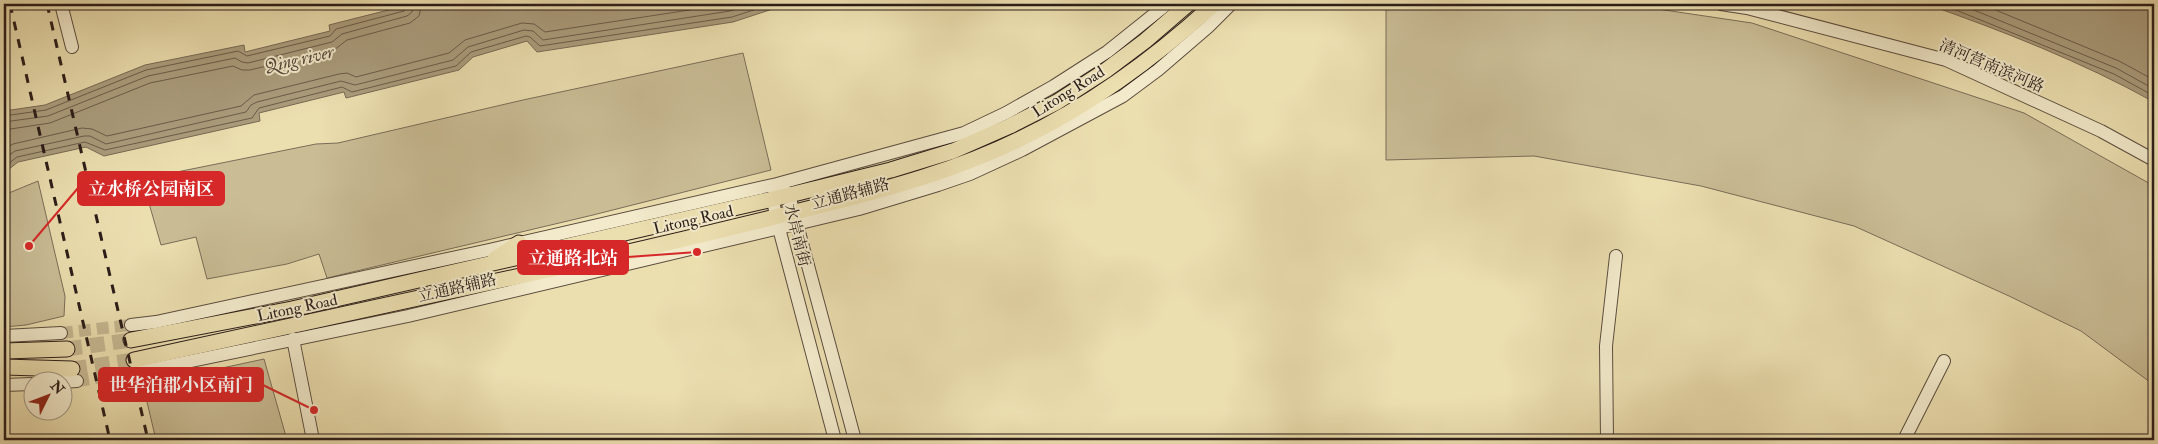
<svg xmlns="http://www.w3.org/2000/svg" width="2158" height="444" font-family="'IM FELL Double Pica','Noto Serif SC',serif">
	<rect width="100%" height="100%" fill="#ebdeaf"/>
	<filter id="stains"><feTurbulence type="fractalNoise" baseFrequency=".004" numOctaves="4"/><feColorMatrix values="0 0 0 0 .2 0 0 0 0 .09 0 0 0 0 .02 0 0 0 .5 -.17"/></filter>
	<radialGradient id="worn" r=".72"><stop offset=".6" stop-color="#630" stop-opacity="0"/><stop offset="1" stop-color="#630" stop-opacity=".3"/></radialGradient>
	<g fill="#cabd96" stroke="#7a6d58">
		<path d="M 1386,4 L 1624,4 L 1752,23 L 2024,113 L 2154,186 L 2154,385 L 2081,331 L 2009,296 L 1854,226 L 1701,186 L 1534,156 L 1386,160 Z"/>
		<path d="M 743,53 L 771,170 L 593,215 L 327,278 L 319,254 L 287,264 L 207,279 L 196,237 L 161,245 L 142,179 L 316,144 L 338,143 L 523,100 Z"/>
		<path d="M 38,181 L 65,296 L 64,316 L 26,325 L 4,327 L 4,195 Z"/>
		<path d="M 264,359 L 287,440 L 156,440 L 143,385 Z"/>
	</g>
	<g fill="#aa9c7c" stroke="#776954">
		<path d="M 412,4 L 788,4 L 733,22 L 537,52 L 527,41 L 473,57 L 459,70 L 346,98 L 344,92 L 259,113 L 260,121 L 104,156 L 86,147 L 18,162 L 4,173 L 4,111 L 45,105 L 145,65 L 244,45 L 245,52 L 330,31 L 329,25 Z"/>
		<path d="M 1926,4 L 2153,4 L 2154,102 C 2082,62 2003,31 1926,4 Z"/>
	</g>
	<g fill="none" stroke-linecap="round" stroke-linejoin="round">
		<g stroke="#6a5c4a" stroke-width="1">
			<path d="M 1941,4 L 2114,74 L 2154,96"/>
			<path d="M 1959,4 L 2116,68 L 2154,89"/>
			<path d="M 1981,4 L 2119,61 L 2154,80"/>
			<path d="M 4,116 L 46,110 L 146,70 L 238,51 L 247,56 L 330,36 L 336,29 L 404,11 L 408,4"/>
			<path d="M 4,122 L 48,116 L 148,76 L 235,58 L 242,62 L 248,63 L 332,42 L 342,34 L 407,16 L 412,12 L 414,4"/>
			<path d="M 4,130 L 50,123 L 150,83 L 233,66 L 242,70 L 250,70 L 334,50 L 347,40 L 410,23 L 419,16 L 422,4"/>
			<path d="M 4,149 L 13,144 L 82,128 L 92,129 L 107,136 L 241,106 L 254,95 L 339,74 L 347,73 L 356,77 L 449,53 L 465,40 L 522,23 L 534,24 L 545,32 L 729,4"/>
			<path d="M 4,159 L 15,151 L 84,136 L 90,136 L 106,144 L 246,112 L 251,105 L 257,102 L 341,81 L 355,85 L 453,60 L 468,47 L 524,30 L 533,31 L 543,40 L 730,11 L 753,4"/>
			<path d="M 4,167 L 17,157 L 85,142 L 105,150 L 252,118 L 259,108 L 342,87 L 352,92 L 456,66 L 471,52 L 526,36 L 530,37 L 540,46 L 732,17 L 772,4"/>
		</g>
		<g stroke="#c5b791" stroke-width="12" stroke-dasharray="12 6" stroke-linecap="butt">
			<path d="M 61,333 L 131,325"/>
			<path d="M 77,381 L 138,372"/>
		</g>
		<g stroke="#c5b791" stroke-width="15" stroke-dasharray="15 8" stroke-linecap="butt">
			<path d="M 67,349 L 131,340"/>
			<path d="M 72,369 L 134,360"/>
		</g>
		<g stroke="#5b4d3e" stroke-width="14">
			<g id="minor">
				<path d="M 61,4 L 72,47"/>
				<path d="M 1721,4 L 1747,8 L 1946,60 L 2101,131 L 2154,160"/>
				<path d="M 783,189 L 789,195 L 855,440"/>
				<path d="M 775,191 L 773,199 L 776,217 L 835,440"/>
				<path d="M 131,325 L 156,322 L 489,250 L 777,184 L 964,133 L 1006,113 L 1054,86 L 1107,52 L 1167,4"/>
				<path d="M 4,336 L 61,333"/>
				<path d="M 293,339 L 313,440"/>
				<path d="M 138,372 L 408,316 L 859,209 L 938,185 L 970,174 L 1022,150 L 1123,96 L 1158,70 L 1208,27 L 1231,4"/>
				<path d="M 62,382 L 77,381"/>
				<path d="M 4,385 L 32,384"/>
				<path d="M 1607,440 L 1606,346 L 1616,256"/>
				<path d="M 1904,440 L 1944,361"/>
			</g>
		</g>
		<g stroke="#2b1d19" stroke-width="17">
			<g id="major">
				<path d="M 495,259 L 519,243"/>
				<path d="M 131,340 L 292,309 L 773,199 L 891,170 L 953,151 L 1010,126 L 1057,102 L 1105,71 L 1145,41 L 1188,4"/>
				<path d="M 4,351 L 67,349"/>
				<path d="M 134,360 C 288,325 443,293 598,259 C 673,242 748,224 823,205 C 890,188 957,170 1020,139 C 1091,105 1156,57 1214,4"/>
				<path d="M 4,367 L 72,369"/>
			</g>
		</g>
		<use href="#minor" stroke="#f2eacb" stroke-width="12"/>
		<use href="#major" stroke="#ebdeaf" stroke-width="15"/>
		<g stroke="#2b1d19" stroke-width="3" stroke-dasharray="9 9" stroke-linecap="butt">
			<path d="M 10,4 L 110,440"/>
			<path d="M 47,4 L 148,440"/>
		</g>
	</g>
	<g text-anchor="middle" stroke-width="4" stroke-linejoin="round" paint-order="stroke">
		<g font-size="16" fill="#2b1d19" stroke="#f2eacb">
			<text transform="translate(1992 65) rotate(23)" y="6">清河营南滨河路</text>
			<text transform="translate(1068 91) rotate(-32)" y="6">Litong Road</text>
			<text transform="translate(850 193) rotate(-15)" y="6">立通路辅路</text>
			<text transform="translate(693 219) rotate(-13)" y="6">Litong Road</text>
			<text transform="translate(798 235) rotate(76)" y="6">水岸南街</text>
			<text transform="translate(457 287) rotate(-13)" y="6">立通路辅路</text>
			<text transform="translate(297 307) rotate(-12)" y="6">Litong Road</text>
		</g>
		<g font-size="18" font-style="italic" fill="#57493c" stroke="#f2eacb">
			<text transform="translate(299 59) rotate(-13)" y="6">Qing river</text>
		</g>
	</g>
	<path fill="none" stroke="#d62828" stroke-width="2" d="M29 246L78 188M697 252L628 257M314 410L263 385"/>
	<g fill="#d62828" stroke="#f2eacb" stroke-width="2">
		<circle cx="29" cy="246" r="5"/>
		<circle cx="697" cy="252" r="5"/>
		<circle cx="314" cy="410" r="5"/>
	</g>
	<g fill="#d62828" stroke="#d62828" stroke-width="2">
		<rect x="78" y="172" width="146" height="33" rx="5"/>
		<rect x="518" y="241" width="110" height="33" rx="5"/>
		<rect x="99" y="368" width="164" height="33" rx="5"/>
	</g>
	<g font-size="18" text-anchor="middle" font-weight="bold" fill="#fff">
		<text x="151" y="195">立水桥公园南区</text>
		<text x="573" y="264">立通路北站</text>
		<text x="181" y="391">世华泊郡小区南门</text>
	</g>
	<rect width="2158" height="444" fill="none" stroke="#ebdeaf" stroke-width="20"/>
	<rect x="5" y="5" width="2148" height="434" fill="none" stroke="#2b1d19" stroke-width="2.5"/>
	<rect x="10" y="10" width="2138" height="424" fill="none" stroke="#2b1d19"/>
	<g transform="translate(48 396) rotate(48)"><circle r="24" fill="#f2eacb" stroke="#a29884"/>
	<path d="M0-4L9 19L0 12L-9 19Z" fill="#8f2418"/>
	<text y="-8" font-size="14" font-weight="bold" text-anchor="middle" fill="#2b1d19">N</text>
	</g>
	<rect width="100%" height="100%" filter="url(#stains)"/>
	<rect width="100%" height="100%" fill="url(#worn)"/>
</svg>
